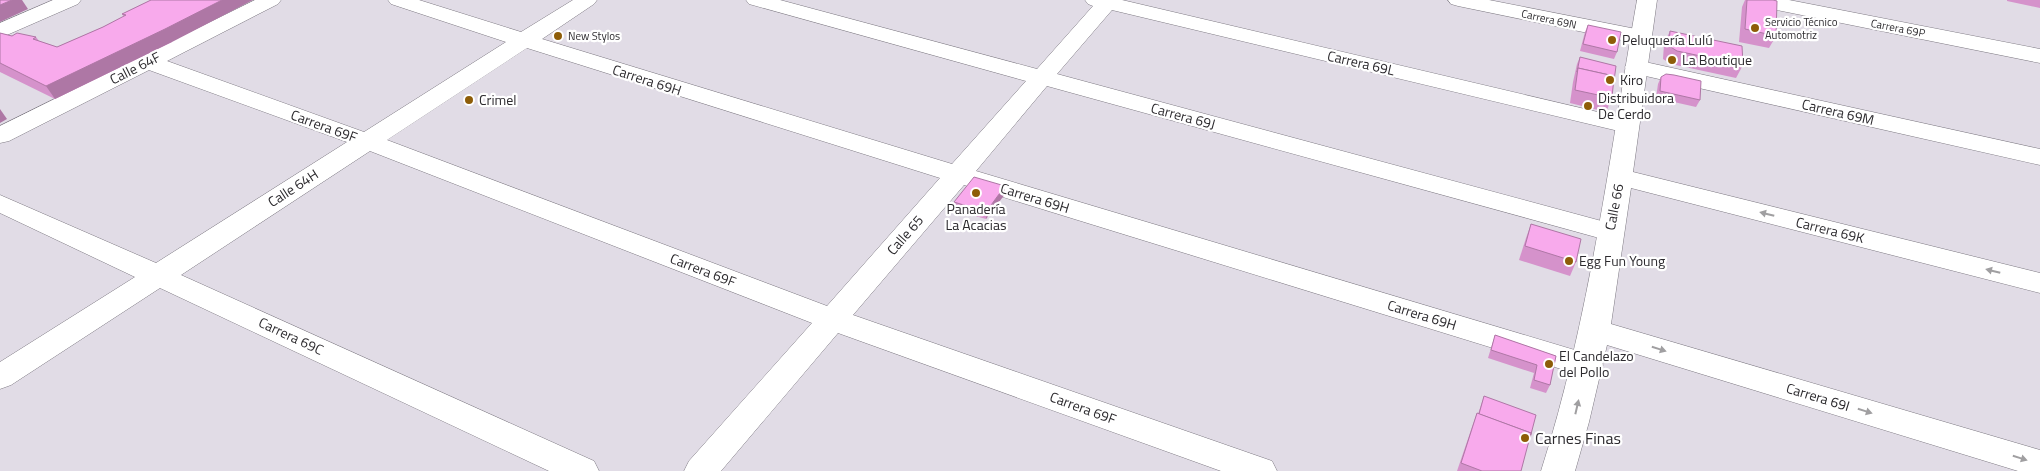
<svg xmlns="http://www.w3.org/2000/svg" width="2040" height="471" font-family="'Titillium Web',sans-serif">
	<rect width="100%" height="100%" fill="#e1dce6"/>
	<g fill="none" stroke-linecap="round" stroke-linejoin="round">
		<g stroke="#7d7982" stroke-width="1">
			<g id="street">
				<path d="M 53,0 L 81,0 L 78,4 L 0,38 L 0,23 Z"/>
				<path d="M 255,0 L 281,0 L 278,4 L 167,61 L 364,132 L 506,42 L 391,4 L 388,0 L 419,0 L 521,32 L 573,0 L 597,0 L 594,4 L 542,39 L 952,164 L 1026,81 L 749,4 L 746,0 L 780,0 L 1037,69 L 1093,6 L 1088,4 L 1085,0 L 1122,0 L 1636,121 L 1639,126 L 1636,131 L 1627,133 L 1112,10 L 1057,74 L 1620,226 L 1624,232 L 1620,238 L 1610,241 L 1047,86 L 976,171 L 1598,357 L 1603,365 L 1598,373 L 1587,377 L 964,185 L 853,315 L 1272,461 L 1277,471 L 1221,471 L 838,333 L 721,471 L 684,471 L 689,461 L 812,323 L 370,151 L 181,275 L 594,461 L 599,471 L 549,471 L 160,288 L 11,385 L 0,389 L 0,362 L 135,277 L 0,213 L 0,195 L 156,263 L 347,142 L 149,70 L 9,141 L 0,143 L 0,126 ZM 527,48 L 940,178 L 827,306 L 387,140 Z"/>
				<path d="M 1448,0 L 1489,0 L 1641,30 L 1649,32 L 1652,37 L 1649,42 L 1641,44 L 1458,6 L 1451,4 Z"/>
				<path d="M 1747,0 L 1789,0 L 2040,49 L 2040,63 L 1757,6 L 1750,4 Z"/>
				<path d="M 1636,60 L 2040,149 L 2040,165 L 1628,72 L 1625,67 L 1628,62 Z"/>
			</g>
		</g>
		<g stroke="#7d7982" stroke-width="1">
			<path id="secondary" d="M 1637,0 L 1657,0 L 1633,172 L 2040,273 L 2040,293 L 1631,188 L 1611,324 L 2040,450 L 2040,471 L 2018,471 L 1607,345 L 1589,422 L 1575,471 L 1541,471 C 1590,318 1609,158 1637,0 Z"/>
		</g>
		<use href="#street" fill="#fff" fill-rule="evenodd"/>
		<use href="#secondary" fill="#fff" fill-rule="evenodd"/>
	</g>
	<g fill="#d592cb">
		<path d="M 151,0 L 172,42 L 55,99 L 0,72 L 0,33 L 12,36 L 36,37 L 39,41 L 57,47 L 103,27 L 124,17 L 122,14 Z"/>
		<path d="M 1745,0 L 1773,0 L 1776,36 L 1769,48 L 1739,42 L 1742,7 Z"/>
		<path d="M 2007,0 L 2040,0 L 2040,8 L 2007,1 Z"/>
		<path d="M 1588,25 L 1617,52 L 1614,59 L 1580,51 L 1585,32 Z"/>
		<path d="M 1670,31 L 1743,65 L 1736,78 L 1671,64 L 1663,59 L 1664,44 Z"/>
		<path d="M 1580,57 L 1614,81 L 1612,98 L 1606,112 L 1570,103 L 1573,82 L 1577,64 Z"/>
		<path d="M 1661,77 L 1700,100 L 1696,107 L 1656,98 L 1658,84 Z"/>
		<path d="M 1005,194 L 986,219 L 954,210 L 954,202 Z"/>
		<path d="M 1531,224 L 1576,262 L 1570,276 L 1519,260 L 1526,238 Z"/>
		<path d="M 1495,335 L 1556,356 L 1550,385 L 1546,393 L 1530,388 L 1534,373 L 1488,358 Z"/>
		<path d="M 1484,396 L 1521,471 L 1457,471 L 1472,427 L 1477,413 L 1478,414 Z"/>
	</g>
	<g fill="#ae77a5">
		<path d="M 12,0 L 22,0 L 28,9 L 0,22 L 0,5 Z"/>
		<path d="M 222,0 L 253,0 L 172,42 L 55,99 L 46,86 Z"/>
		<path d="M 0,109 L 7,119 L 0,123 Z"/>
		<path d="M 1005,186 L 1005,194 L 986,219 L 986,212 Z"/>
	</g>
	<g fill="#f8aaec" stroke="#ae77a5">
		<path d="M 0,0 L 12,0 L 0,5 Z"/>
		<path d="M 151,0 L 222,0 L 165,29 L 46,86 L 0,63 L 0,33 L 12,36 L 17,33 L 36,37 L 33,39 L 57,47 L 103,27 L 126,15 L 122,14 Z"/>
		<path d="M 1747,0 L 1773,0 L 1777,1 L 1776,36 L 1745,29 Z"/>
		<path d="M 1588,25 L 1621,32 L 1617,52 L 1583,44 Z"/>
		<path d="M 1670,31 L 1742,46 L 1743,65 L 1677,51 L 1669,46 Z"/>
		<path d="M 1580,57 L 1616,66 L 1614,81 L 1614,76 L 1578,68 L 1577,72 Z"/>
		<path d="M 1578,68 L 1614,76 L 1612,98 L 1575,90 Z"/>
		<path d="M 1666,74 L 1674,75 L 1701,81 L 1700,100 L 1660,91 L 1661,77 Z"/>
		<path d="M 974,177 L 1005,186 L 986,212 L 954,202 Z"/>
		<path d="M 1531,224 L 1581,239 L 1576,262 L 1525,246 Z"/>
		<path d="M 1495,335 L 1556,356 L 1550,385 L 1534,380 L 1537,365 L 1491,350 Z"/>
		<path d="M 1484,396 L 1536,415 L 1530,438 L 1531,433 L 1479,414 Z"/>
		<path d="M 1477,413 L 1531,433 L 1521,471 L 1482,471 L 1461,463 Z"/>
	</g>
	<defs><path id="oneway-solid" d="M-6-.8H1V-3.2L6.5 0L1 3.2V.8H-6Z" transform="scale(1.25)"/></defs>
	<g fill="#a09fa1">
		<use href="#oneway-solid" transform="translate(1767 214) rotate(-166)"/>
		<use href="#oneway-solid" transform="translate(1993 271) rotate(-166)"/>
		<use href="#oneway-solid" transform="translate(1659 349) rotate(17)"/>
		<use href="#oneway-solid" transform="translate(1577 407) rotate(-77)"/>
		<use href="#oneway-solid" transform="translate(1865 411) rotate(17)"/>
		<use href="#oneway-solid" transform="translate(2020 458) rotate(17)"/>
	</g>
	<g fill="#8e5d08" stroke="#fff" stroke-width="2">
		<circle cx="1755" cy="28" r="5"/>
		<circle cx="558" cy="36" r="5"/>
		<circle cx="1612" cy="40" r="5"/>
		<circle cx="1672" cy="60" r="5"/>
		<circle cx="1610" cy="80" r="5"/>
		<circle cx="469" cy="100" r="5"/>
		<circle cx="1588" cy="106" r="5"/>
		<circle cx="976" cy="193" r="5"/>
		<circle cx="1569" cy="261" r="5"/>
		<circle cx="1549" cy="364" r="5"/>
		<circle cx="1525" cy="438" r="5"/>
	</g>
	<g text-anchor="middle" stroke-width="4.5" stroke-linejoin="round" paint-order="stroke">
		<g font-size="11" fill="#2c2a2e" stroke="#fff">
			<text transform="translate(1549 19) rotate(12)" y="4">Carrera 69N</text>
			<text transform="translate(1898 28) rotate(11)" y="4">Carrera 69P</text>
		</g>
		<g font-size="11" fill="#2c2a2e" stroke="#fff" text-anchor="start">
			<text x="1765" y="26">Servicio Técnico<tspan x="1765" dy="13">Automotriz</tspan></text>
			<text x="568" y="40">New Stylos</text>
		</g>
		<g font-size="14" fill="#2c2a2e" stroke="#fff" text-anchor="start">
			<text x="1622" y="45">Peluquería Lulú</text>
			<text x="1682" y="65">La Boutique</text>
			<text x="1620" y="85">Kiro</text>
			<text x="1598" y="103">Distribuidora<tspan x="1598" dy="16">De Cerdo</tspan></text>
			<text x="479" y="105">Crimel</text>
			<text x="976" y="214" text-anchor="middle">Panadería<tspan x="976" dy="16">La Acacias</tspan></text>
			<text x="1579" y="266">Egg Fun Young</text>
			<text x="1559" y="361">El Candelazo<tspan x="1559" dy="16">del Pollo</tspan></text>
		</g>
		<g font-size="14" fill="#2c2a2e" stroke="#fff">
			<text transform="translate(1361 63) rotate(13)" y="5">Carrera 69L</text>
			<text transform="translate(135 68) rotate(-27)" y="5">Calle 64F</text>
			<text transform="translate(647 80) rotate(18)" y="5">Carrera 69H</text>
			<text transform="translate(1838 112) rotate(13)" y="5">Carrera 69M</text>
			<text transform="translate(1183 116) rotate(15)" y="5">Carrera 69J</text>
			<text transform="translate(324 126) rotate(20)" y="5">Carrera 69F</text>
			<text transform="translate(293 188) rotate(-33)" y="5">Calle 64H</text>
			<text transform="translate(1035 198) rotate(17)" y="5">Carrera 69H</text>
			<text transform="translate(1614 207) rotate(-79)" y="5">Calle 66</text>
			<text transform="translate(1830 230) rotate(14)" y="5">Carrera 69K</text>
			<text transform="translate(905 235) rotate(-49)" y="5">Calle 65</text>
			<text transform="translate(703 270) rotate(21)" y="5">Carrera 69F</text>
			<text transform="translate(1422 315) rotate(17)" y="5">Carrera 69H</text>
			<text transform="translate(291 336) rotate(25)" y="5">Carrera 69C</text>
			<text transform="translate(1818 397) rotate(17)" y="5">Carrera 69I</text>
			<text transform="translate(1083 408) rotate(20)" y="5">Carrera 69F</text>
		</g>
		<g font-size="16" fill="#2c2a2e" stroke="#fff" text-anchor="start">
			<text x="1535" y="444">Carnes Finas</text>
		</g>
	</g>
</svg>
